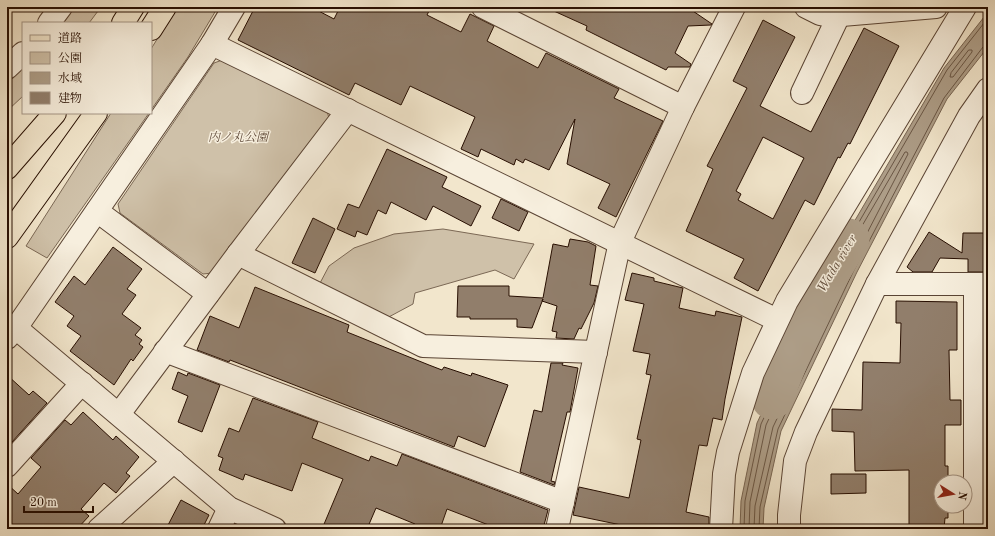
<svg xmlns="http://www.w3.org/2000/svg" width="995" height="536" font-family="'Old Standard TT','Noto Serif JP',serif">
	<rect width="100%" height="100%" fill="#f2e6cc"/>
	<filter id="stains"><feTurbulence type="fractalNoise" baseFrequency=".005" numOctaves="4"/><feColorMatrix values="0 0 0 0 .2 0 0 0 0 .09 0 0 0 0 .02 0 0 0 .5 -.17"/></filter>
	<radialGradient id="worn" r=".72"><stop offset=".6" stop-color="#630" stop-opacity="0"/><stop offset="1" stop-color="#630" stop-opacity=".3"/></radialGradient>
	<g fill="#cfc1a9" stroke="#7b6855">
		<path d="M 74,7 L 101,7 L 89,23 L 63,23 Z"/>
		<path d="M 177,7 L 218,7 L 188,57 L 151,110 L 151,49 Z"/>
		<path d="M 225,59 L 326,108 L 329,118 L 212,273 L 203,274 L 120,213 L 118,204 L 214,63 Z"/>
		<path d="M 23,64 L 23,96 L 7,111 L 7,79 Z"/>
		<path d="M 111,113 L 149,113 L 47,258 L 26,246 Z"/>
		<path d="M 443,229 L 534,244 L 514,279 L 495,270 L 415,293 L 413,304 L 385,319 L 319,285 L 329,266 L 354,248 L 394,234 Z"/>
	</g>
	<path fill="#ad9d87" stroke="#776451" d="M 988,12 L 988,47 L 947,99 L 857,272 L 781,431 L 764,508 L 763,529 L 740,529 L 741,501 L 757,423 L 840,246 L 944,68 Z"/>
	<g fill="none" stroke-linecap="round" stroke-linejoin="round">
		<g stroke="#6a5644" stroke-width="1">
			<path d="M 969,50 L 972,50 L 972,52 L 953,77 L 950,77 L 951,73 Z"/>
			<path d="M 744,529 L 745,501 L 761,424 L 844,248 L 947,70 L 988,18"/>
			<path d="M 749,529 L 750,502 L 766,425 L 848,250 L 905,152 L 907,152 L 908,154 L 849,268 L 773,427 L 755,506 L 754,529"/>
			<path d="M 759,529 L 760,507 L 778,429 L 854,270 L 944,98 L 983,47 L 988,45"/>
		</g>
		<path stroke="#ad9d87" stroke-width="41" d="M 772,399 L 808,309 L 849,239"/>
	</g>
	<g fill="#917e6b" stroke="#270e01" fill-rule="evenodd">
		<path d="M 255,7 L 311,7 L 334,19 L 340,7 L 431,7 L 427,15 L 461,32 L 470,14 L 494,26 L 487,41 L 538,68 L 546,53 L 619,89 L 614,98 L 663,121 L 616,217 L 598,208 L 610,184 L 567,164 L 575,119 L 549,170 L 525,159 L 523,163 L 516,159 L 514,165 L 481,149 L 478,157 L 461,149 L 475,117 L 410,86 L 401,105 L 355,83 L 349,95 L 238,40 Z"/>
		<path d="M 545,7 L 687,7 L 712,24 L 711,25 L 688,26 L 675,53 L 691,64 L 690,67 L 668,67 L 666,70 L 586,30 L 587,26 Z"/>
		<path d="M 763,20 L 795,37 L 760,106 L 811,132 L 864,28 L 899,46 L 850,144 L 848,143 L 840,158 L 838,157 L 814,205 L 805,200 L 758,291 L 734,278 L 744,259 L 686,231 L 713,169 L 707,166 L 747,88 L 733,81 ZM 763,137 L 804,158 L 773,219 L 738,200 L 741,194 L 736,191 Z"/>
		<path d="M 387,149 L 447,177 L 442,187 L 481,206 L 471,226 L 433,206 L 426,220 L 391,202 L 386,214 L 378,210 L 367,235 L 357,231 L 355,237 L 337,229 L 348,204 L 359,208 Z"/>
		<path d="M 501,199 L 528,212 L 519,231 L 492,218 Z"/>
		<path d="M 313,218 L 335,229 L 315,273 L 292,263 Z"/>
		<path d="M 929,232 L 962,253 L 963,233 L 988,233 L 988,272 L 968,272 L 968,259 L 940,258 L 932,272 L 913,272 L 907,267 Z"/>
		<path d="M 570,239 L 588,242 L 596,246 L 590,285 L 598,286 L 594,303 L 581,329 L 579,328 L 574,339 L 556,338 L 557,332 L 552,331 L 557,306 L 542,301 L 543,299 L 532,328 L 517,327 L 517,319 L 470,319 L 470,317 L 457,317 L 458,286 L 509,286 L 509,296 L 543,298 L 553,244 L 568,247 Z"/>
		<path d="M 113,247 L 142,269 L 127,289 L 136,295 L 122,314 L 141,328 L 135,335 L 142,340 L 139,344 L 143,347 L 133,361 L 131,359 L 114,385 L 70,351 L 81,336 L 67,326 L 74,316 L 55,302 L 74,276 L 85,285 Z"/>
		<path d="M 632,273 L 654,278 L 654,281 L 683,288 L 679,308 L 715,316 L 716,311 L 742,317 L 725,399 L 722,420 L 713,418 L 707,446 L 699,445 L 686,512 L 709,517 L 709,529 L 646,529 L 626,525 L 626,526 L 573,515 L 579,487 L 629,498 L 641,440 L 637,439 L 651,375 L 646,374 L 650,354 L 633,351 L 644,304 L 625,300 Z"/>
		<path d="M 255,287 L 349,325 L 347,332 L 429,365 L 442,370 L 444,367 L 471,376 L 472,373 L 508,385 L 485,447 L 458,436 L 454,447 L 230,360 L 229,362 L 197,350 L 210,316 L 239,328 Z"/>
		<path d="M 896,301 L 957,302 L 957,350 L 949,350 L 950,400 L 961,400 L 961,425 L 945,425 L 945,466 L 948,466 L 948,482 L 941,482 L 941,506 L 948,506 L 948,518 L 945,518 L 944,529 L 909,529 L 909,470 L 855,471 L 854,432 L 832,431 L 832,409 L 862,410 L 863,362 L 900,363 L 901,323 L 896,323 Z"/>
		<path d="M 551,363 L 563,363 L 562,365 L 578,368 L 570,412 L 567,412 L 551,481 L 555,482 L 554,485 L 520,472 L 534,410 L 542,412 Z"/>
		<path d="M 178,372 L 187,376 L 188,373 L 220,385 L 202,432 L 178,422 L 188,396 L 172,389 Z"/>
		<path d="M 7,375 L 29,395 L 33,391 L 47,403 L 12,442 L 7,437 Z"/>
		<path d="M 253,398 L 318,422 L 312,438 L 369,461 L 371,456 L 397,466 L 402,454 L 548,510 L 543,529 L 499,529 L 447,509 L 440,529 L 413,529 L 415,524 L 376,508 L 367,529 L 322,529 L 343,479 L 302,463 L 292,491 L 245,474 L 243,480 L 219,470 L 223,458 L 218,456 L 229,428 L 239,432 Z"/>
		<path d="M 83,412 L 113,440 L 116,436 L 139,457 L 126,473 L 130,476 L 116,493 L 104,483 L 81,509 L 89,516 L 77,529 L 7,529 L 7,484 L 18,494 L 41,467 L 31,458 L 65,420 L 71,425 Z"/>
		<path d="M 831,474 L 866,474 L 866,493 L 831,494 Z"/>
		<path d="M 181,500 L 209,515 L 202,529 L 166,529 Z"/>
	</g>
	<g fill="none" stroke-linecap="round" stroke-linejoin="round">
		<g stroke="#5a4434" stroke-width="24">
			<g id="minor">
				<path d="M 483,7 L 683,107"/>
				<path d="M 806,7 L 820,14 L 830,16 L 936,7"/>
				<path d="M 49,23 L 61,7"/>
				<path d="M 212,44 L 777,320"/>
				<path d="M 7,68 L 23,53"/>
				<path d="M 802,93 L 839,15"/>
				<path d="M 97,211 L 208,294"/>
				<path d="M 238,254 L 423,346 L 596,352"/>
				<path d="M 877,284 L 988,284"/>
				<path d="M 16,328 L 229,508 L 275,529"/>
				<path d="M 7,338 L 16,328 L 212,44 L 234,7"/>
				<path d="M 165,351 L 563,502"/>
				<path d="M 119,414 L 238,254 L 348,110"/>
				<path d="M 7,466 L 82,383"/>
				<path d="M 99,529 L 174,461"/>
				<path d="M 219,529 L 229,508"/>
				<path d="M 557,529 L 620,242 L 683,107 L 734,7"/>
				<path d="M 721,529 L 724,474 L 728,452 L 753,373 L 787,301 L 965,7"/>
				<path d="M 789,529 L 789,515 L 795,461 L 806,432 L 877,284 L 969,116 L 988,89"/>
				<path d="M 975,529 L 975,284"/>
			</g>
		</g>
		<g stroke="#270e01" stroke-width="24">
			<g id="major">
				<path d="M 123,23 L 133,7"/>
				<path d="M 151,29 L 165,7"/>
				<path d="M 7,168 L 55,113"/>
				<path d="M 7,237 L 96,113"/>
			</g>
		</g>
		<use href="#minor" stroke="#f7efde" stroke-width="22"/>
		<use href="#major" stroke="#f2e6cc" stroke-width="22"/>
	</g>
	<g text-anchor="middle" stroke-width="3" stroke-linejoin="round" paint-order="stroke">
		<g font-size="12" font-style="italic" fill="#624d3c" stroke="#f7efde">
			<text x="238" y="141">内ノ丸公園</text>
		</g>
		<g font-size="13" font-style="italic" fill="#634e3d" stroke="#f7efde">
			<text transform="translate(836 263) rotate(-59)" y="5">Wada river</text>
		</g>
	</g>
	<rect width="995" height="536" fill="none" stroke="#f2e6cc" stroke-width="24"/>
	<rect x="8" y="8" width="979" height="520" fill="none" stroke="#270e01" stroke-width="2"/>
	<rect x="12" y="12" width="971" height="512" fill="none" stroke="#270e01"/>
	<rect x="22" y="22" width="130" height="92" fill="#f7efde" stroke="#a49586"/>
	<rect x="30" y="35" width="20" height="6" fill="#f2e6cc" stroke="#a49586"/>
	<text x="58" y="42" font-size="12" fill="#270e01">道路</text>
	<rect x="30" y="52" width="20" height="12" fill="#cfc1a9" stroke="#a49586"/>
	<text x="58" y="62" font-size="12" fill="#270e01">公園</text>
	<rect x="30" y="72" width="20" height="12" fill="#ad9d87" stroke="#a49586"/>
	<text x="58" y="82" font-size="12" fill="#270e01">水域</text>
	<rect x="30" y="92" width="20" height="12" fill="#917e6b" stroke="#a49586"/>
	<text x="58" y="102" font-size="12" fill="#270e01">建物</text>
	<g transform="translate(953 494) rotate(101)"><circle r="19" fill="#f7efde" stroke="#a49586"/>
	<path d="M0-3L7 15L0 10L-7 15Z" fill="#8f2418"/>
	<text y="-6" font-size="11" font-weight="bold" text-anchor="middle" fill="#270e01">N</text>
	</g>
	<path d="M24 506v6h69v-6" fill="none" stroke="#270e01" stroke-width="2"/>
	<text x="30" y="506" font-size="12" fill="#270e01" stroke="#f7efde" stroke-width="3" paint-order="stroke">20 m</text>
	<rect width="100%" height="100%" filter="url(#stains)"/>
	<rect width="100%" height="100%" fill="url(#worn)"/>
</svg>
